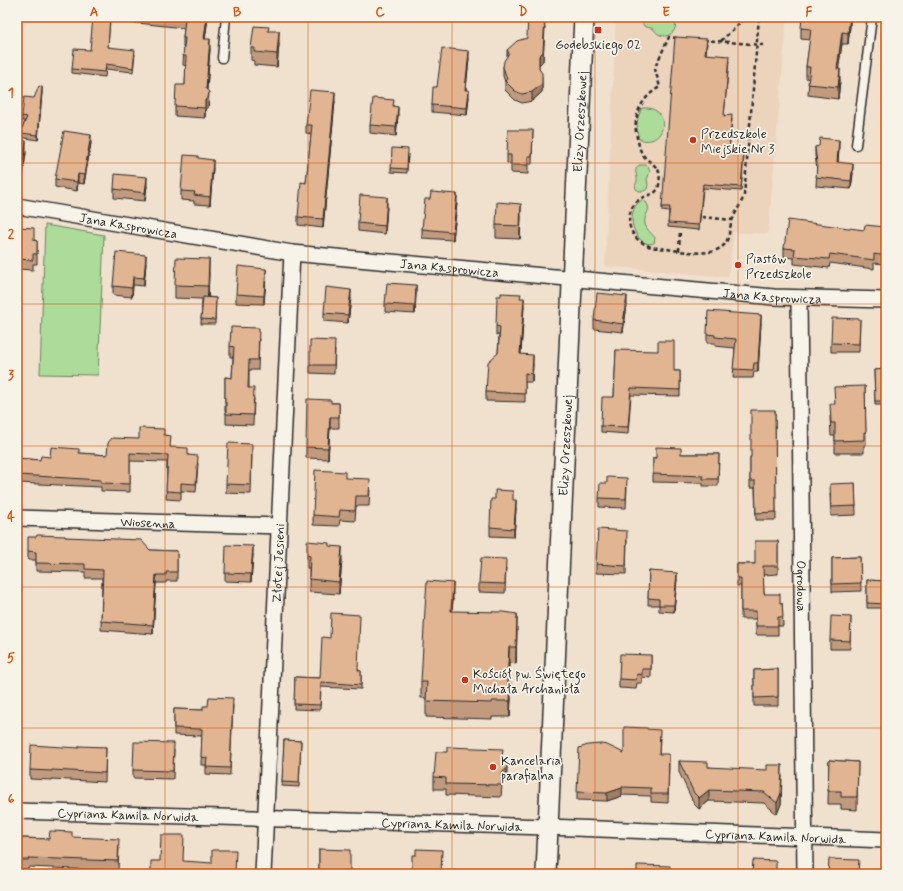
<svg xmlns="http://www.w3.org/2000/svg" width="903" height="891" font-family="Mynerve,sans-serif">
	<rect width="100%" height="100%" fill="#f0e0ce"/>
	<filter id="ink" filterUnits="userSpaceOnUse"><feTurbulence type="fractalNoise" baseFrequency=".025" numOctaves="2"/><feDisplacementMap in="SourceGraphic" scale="8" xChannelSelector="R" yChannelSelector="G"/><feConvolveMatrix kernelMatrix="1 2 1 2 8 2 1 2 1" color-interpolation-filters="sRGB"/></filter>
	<g filter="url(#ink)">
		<path fill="#ecd3bc" d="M 616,17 L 787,17 L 768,234 L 734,232 L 728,277 L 605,266 Z"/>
		<g fill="#acdb9a" stroke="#6c8362">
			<path d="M 645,17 L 674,17 C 680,28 670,41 658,34 C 655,32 655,29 651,28 C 645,26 644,29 642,21 Z"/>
			<path d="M 642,108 C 673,105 667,149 639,139 C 636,129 636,118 642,108 Z"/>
			<path d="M 639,165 L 646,165 L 648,167 L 650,172 L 647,179 L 648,185 L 647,189 C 644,192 640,192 636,189 C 634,183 638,183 637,178 C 637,175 635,173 636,169 Z"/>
			<path d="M 642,200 L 646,202 C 653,211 643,214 645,224 C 647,231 652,233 655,238 L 654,243 C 637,250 621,212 642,200 Z"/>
			<path d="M 45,225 L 104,235 L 98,375 L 40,374 Z"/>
		</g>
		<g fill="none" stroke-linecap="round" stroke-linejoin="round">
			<g stroke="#2b2b2b" stroke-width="11">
				<g id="service">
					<path d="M 222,58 L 226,17"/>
					<path d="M 856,145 L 872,17"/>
				</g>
			</g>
			<g stroke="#2b2b2b" stroke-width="18">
				<g id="minor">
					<path id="s1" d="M 17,206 L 292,253 L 774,297 L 886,300"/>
					<path id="s2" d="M 799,298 L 805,874"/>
					<path id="s3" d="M 17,518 L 279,526"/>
					<path id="s4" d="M 17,811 L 548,827 L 886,840"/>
					<path id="s5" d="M 263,874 L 292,253"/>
				</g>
			</g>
			<g stroke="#2b2b2b" stroke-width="22">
				<g id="tertiary">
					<path id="s6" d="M 546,874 L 560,552 L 584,17"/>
				</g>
			</g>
			<g stroke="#2b2b2b" stroke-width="2.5" stroke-dasharray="4 3" stroke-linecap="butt">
				<path d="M 677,38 L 669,37 L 656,65 L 655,69 L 660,87 C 640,98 631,119 638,141 C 639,146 640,151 643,155 C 647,161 658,166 659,172 C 660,177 660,186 657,190 C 655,194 648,195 644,197 C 632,202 627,214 630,227 C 632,234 637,240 643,243 C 646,245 649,246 651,247 C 656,248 662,248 667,249 C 679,251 697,254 709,252 C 714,252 719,249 723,246 C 729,241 729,231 731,224 C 734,214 740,206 744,196 L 759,17"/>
				<path d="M 704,40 L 763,45"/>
				<path d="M 721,41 L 746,17"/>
				<path d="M 702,217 L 732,220"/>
				<path d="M 679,251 L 680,230"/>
			</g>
			<use href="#service" stroke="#f7f3e8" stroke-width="8"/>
			<use href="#minor" stroke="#f7f3e8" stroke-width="15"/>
			<use href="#tertiary" stroke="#f7f3e8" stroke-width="19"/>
		</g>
		<g fill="#c29b7e" stroke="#2b2b2b">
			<path d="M 128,17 L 208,17 L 205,39 L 210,49 L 207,90 L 209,102 L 208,108 L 205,110 L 205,118 L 175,116 L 175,106 L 185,85 L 186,66 L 183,65 L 184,48 L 183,48 L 183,38 L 184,28 L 128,22 Z"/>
			<path d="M 850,17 L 850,26 L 848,44 L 842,44 L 838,69 L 840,81 L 838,99 L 808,95 L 809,79 L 806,78 L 806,67 L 810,40 L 801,39 L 801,28 Z"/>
			<path d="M 110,20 L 108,47 L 135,54 L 133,72 L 106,69 L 105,77 L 72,73 L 72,69 L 90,50 Z"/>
			<path d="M 545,27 L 543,61 L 539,65 L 539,69 L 542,84 L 542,92 L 532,101 L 522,103 L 515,100 L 505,90 L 505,82 L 503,76 L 503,67 L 507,57 L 507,50 Z"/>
			<path d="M 269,31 L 279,44 L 277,67 L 254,65 L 254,61 L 251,60 L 251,48 Z"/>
			<path d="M 707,43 L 706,55 L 729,61 L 724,116 L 732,119 L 729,150 L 744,155 L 741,191 L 703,188 L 699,230 L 668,227 L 669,212 L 662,211 L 662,207 Z"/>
			<path d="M 469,58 L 466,90 L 469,97 L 467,115 L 432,112 L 432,105 L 437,87 Z"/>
			<path d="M 42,92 L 38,140 L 20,137 L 20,133 L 25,121 L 22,121 L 22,116 L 34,98 Z"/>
			<path d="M 335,101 L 323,228 L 298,225 L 298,217 L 306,183 L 311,134 L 306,133 L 306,125 Z"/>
			<path d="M 394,106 L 398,115 L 396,136 L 370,133 L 370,125 Z"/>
			<path d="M 533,130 L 532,164 L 528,164 L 528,174 L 511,173 L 511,164 L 507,163 L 507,155 Z"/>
			<path d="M 17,139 L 26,153 L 23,174 L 17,173 Z"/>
			<path d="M 91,143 L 84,184 L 78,183 L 77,191 L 55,187 L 55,179 Z"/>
			<path d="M 815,147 L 839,149 L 838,162 L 853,173 L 851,189 L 816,186 L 817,169 L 815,155 Z"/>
			<path d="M 408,154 L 407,173 L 391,172 L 391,168 Z"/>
			<path d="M 198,158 L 213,168 L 210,205 L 194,204 L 194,201 L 181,200 L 181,191 Z"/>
			<path d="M 147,186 L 145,201 L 114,198 L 114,189 Z"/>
			<path d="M 430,199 L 457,203 L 453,240 L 422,238 L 422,229 Z"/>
			<path d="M 387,206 L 385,234 L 358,231 L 358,223 Z"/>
			<path d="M 521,216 L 520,239 L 496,238 L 496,225 Z"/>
			<path d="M 17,227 L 34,240 L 37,241 L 37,264 L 33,264 L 33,270 L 17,269 Z"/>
			<path d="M 886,227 L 886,264 L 874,263 L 874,269 L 830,263 L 829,268 L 794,264 L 794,258 L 784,257 L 784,248 L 864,230 Z"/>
			<path d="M 146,263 L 144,286 L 133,285 L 132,297 L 113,295 L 113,286 Z"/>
			<path d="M 209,272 L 208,297 L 216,298 L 215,324 L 201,324 L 202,299 L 175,298 L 175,285 Z"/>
			<path d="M 266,277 L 264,304 L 236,303 L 236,294 Z"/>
			<path d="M 416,293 L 415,314 L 385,312 L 385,304 Z"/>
			<path d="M 351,298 L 348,323 L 324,321 L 324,313 Z"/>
			<path d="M 521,298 L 524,306 L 521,354 L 533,364 L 532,382 L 525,382 L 525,402 L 486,401 L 486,392 L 498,353 L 499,335 L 496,335 L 496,326 Z"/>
			<path d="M 627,305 L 623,332 L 594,329 L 594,320 Z"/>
			<path d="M 860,319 L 859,352 L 831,352 L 831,343 Z"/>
			<path d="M 761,323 L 758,372 L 754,372 L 753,378 L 733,378 L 735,348 L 715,346 L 715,343 L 707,343 L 707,334 Z"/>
			<path d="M 259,339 L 258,370 L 249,370 L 249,388 L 254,399 L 253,425 L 226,424 L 226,412 L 225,412 L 225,377 L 232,378 L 233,357 L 230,357 L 230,346 Z"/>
			<path d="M 335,350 L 334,374 L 310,373 L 310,365 Z"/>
			<path d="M 616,350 L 674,371 L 680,371 L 680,396 L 631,395 L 628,434 L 601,432 L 601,426 L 614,397 Z"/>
			<path d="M 886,369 L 886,405 L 875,405 L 874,370 Z"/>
			<path d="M 865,386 L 866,445 L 864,445 L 864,453 L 835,453 L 835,436 L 831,436 L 830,417 L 835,404 Z"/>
			<path d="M 331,403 L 339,403 L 339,428 L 330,428 L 328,459 L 306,458 L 306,447 Z"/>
			<path d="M 775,410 L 776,520 L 756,520 L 755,488 L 750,488 L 750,457 L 751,457 Z"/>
			<path d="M 164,435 L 170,447 L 188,455 L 198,463 L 196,492 L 181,491 L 181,500 L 166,499 L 167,462 L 130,461 L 130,492 L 101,491 L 101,487 L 18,483 L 17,486 L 17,458 L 40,460 L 50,457 L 79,453 L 107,455 L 139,439 Z"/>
			<path d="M 252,452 L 251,494 L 226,493 L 226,484 Z"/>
			<path d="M 681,454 L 719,454 L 718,486 L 703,486 L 703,483 L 653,482 L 653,458 Z"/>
			<path d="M 345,478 L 370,489 L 369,506 L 356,506 L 355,521 L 340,520 L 339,526 L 313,525 L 313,515 Z"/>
			<path d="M 855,483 L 856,515 L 831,516 L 830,493 Z"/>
			<path d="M 627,487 L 626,508 L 599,507 L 599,498 Z"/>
			<path d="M 513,500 L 516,509 L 514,537 L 490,536 L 490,527 Z"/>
			<path d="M 65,537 L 150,550 L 177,551 L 177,581 L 166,581 L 166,583 L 156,583 L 153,634 L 101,630 L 102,578 L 85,578 L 85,572 L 36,571 L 36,560 L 28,560 L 28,551 Z"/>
			<path d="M 627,540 L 626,574 L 596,573 L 596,564 Z"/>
			<path d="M 778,541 L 778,574 L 763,575 L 764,594 L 780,603 L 782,603 L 783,626 L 778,626 L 778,635 L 756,635 L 756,619 L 741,619 L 741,586 L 737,586 L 737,564 L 755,564 Z"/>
			<path d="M 329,546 L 342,560 L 339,594 L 309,592 L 309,568 L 307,568 L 307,555 Z"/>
			<path d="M 253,554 L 251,582 L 225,581 L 225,573 Z"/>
			<path d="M 860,557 L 861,591 L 832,592 L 832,558 Z"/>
			<path d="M 506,568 L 505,593 L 479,592 L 479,583 Z"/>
			<path d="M 649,571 L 677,579 L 674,612 L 659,611 L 659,605 L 648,605 Z"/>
			<path d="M 867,580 L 886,581 L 886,608 L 867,608 Z"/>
			<path d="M 453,599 L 452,611 L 517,630 L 516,664 L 509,663 L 508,682 L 511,699 L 510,717 L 492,717 L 492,719 L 426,717 L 426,698 L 421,698 L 421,682 Z"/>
			<path d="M 851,617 L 850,649 L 830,649 L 830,640 Z"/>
			<path d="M 651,655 L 651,678 L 642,677 L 642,683 L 637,683 L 636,689 L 619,688 L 619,679 Z"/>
			<path d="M 778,669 L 778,706 L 754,706 L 754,670 Z"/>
			<path d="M 358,670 L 361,671 L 361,689 L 321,687 L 320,710 L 294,709 L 295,677 L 320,678 Z"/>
			<path d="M 233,705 L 230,775 L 206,774 L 206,765 L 201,765 L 202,736 L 174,735 L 174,709 L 203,710 Z"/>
			<path d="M 647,729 L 660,738 L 659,754 L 669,763 L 668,803 L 651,802 L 651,796 L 622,795 L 622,796 L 607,801 L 577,800 L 577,792 L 624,753 Z"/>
			<path d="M 284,740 L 301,741 L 299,787 L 282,786 Z"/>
			<path d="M 106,747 L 105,782 L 52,779 L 52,780 L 30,779 L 30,770 L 79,748 Z"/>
			<path d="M 174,750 L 173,779 L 133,778 L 133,770 Z"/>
			<path d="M 503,759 L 507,778 L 506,781 L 502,785 L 501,797 L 446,795 L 446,789 L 434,789 L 434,777 Z"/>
			<path d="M 829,760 L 858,762 L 857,810 L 841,809 L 841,804 L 828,804 Z"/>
			<path d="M 679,761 L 708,767 L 782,776 L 781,804 L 777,814 L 764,803 L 709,801 L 699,809 L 694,804 L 679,772 Z"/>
			<path d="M 17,827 L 21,838 L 49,839 L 72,837 L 119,848 L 118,871 L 29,867 L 28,869 L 17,869 Z"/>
			<path d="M 319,849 L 350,874 L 319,874 Z"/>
		</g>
		<g fill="#9e7e66" stroke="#2b2b2b">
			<path d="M 207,17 L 208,17 L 204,48 L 204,39 Z"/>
			<path d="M 850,17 L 850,26 L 848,44 L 848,33 Z"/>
			<path d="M 545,18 L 543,61 L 539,65 L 539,56 Z"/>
			<path d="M 279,31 L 279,44 L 277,67 L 277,54 Z"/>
			<path d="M 842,32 L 842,44 L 837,80 L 837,69 Z"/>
			<path d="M 210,39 L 210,49 L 206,99 L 206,89 Z"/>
			<path d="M 469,51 L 469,58 L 465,96 L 465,90 Z"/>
			<path d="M 840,69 L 840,81 L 838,99 L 838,87 Z"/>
			<path d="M 542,76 L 542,92 L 532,101 L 532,92 Z"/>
			<path d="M 42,87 L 42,92 L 38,140 L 38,135 Z"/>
			<path d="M 469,90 L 469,97 L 467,115 L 467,108 Z"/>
			<path d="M 209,92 L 208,108 L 205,110 L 205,118 L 205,100 Z"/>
			<path d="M 335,92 L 335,101 L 323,228 L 323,219 Z"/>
			<path d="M 398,107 L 398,115 L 396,136 L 396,127 Z"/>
			<path d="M 91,135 L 91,143 L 84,184 L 84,175 Z"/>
			<path d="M 839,140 L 839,149 L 837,171 L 837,162 Z"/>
			<path d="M 26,141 L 26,153 L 23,174 L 23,162 Z"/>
			<path d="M 213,160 L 213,168 L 210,205 L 210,197 Z"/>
			<path d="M 853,164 L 853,173 L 851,189 L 851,181 Z"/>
			<path d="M 78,174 L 78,183 L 77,191 L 77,182 Z"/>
			<path d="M 147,177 L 147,186 L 145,201 L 145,193 Z"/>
			<path d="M 457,194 L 457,203 L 453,240 L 453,232 Z"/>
			<path d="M 387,197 L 387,206 L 385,234 L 385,226 Z"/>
			<path d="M 521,204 L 521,216 L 520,239 L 520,226 Z"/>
			<path d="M 146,255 L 146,263 L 144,286 L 144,278 Z"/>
			<path d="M 209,259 L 209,272 L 208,299 L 208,286 Z"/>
			<path d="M 266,269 L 266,277 L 264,304 L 264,296 Z"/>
			<path d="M 133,277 L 133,285 L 132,297 L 132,288 Z"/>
			<path d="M 416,285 L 416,293 L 415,314 L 415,306 Z"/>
			<path d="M 351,290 L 351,298 L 348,323 L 348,315 Z"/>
			<path d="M 627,296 L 627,305 L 623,332 L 623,324 Z"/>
			<path d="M 524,298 L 524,306 L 520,363 L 520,354 Z"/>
			<path d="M 761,315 L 761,323 L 758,372 L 758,363 Z"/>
			<path d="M 533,355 L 533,364 L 532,382 L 532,374 Z"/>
			<path d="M 330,417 L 330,428 L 328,459 L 328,448 Z"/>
			<path d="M 516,500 L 516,509 L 514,537 L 514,529 Z"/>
			<path d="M 253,546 L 253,554 L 251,582 L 251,574 Z"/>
			<path d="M 342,547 L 342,560 L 339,594 L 339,582 Z"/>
			<path d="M 677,573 L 677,579 L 674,612 L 674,605 Z"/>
			<path d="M 156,575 L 156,583 L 153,634 L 153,625 Z"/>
			<path d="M 453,583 L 453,599 L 451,627 L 451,611 Z"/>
			<path d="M 517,614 L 517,630 L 516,664 L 516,647 Z"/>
			<path d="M 509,647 L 509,663 L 507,698 L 507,682 Z"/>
			<path d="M 511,683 L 511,699 L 510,717 L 510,701 Z"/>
			<path d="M 782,765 L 781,804 L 777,814 L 777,803 Z"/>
			<path d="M 507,766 L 507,778 L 506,781 L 502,785 L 502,773 Z"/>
			<path d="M 622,788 L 622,796 L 607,801 L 607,793 Z"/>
			<path d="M 709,790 L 709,801 L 699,809 L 699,798 Z"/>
		</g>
		<g fill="#e1b492" stroke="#2b2b2b">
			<path d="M 93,17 L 110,17 L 108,47 L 135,50 L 133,68 L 106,64 L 105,72 L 72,69 L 74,49 L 90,50 Z"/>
			<path d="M 173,17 L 207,17 L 204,39 L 210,39 L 206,89 L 209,92 L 208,98 L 205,100 L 205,108 L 175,106 L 176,85 L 185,85 L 186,56 L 183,56 L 185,38 L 183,38 L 185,18 Z"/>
			<path d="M 528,17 L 545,18 L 543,52 L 539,56 L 539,69 L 542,73 L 542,84 L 532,92 L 522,94 L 515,91 L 505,81 L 507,79 L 503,67 L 504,61 L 509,53 L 507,50 L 517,41 L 527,38 Z"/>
			<path d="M 802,17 L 850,17 L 848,33 L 842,32 L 837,69 L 840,69 L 838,87 L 808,84 L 810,67 L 806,67 L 811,29 L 801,28 Z"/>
			<path d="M 254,26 L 269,27 L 268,31 L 279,31 L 277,54 L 254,52 L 255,48 L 251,48 Z"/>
			<path d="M 675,37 L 707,39 L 705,54 L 729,56 L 724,116 L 732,115 L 729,150 L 744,151 L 741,187 L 703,184 L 699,225 L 668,223 L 670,207 L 662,207 Z"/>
			<path d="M 442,48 L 469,51 L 465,90 L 469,90 L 467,108 L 432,105 L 433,87 L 437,87 Z"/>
			<path d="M 39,86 L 42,87 L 38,135 L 20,133 L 27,117 L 22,116 L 24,97 L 34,98 Z"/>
			<path d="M 310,90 L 335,92 L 323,219 L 298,217 L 301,182 L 306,183 L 312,125 L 306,125 Z"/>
			<path d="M 373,98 L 394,100 L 393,106 L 398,107 L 396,127 L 370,125 Z"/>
			<path d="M 508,130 L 533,130 L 532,156 L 528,156 L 528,165 L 511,165 L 511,155 L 507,155 Z"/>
			<path d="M 64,131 L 91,135 L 84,175 L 78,174 L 77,182 L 55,179 Z"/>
			<path d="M 820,138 L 839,140 L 837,162 L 853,164 L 851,181 L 816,177 L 817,164 L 815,147 L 819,146 Z"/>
			<path d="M 17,139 L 26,141 L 23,162 L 17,161 Z"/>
			<path d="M 392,148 L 408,149 L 407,169 L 391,168 Z"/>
			<path d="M 184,155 L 198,156 L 198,158 L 213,160 L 210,197 L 194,195 L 195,192 L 181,191 Z"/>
			<path d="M 115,174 L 147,177 L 145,193 L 114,189 Z"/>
			<path d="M 431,192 L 457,194 L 453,232 L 422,229 L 425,199 L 430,199 Z"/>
			<path d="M 360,195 L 387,197 L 385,226 L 358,223 Z"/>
			<path d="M 497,202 L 521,204 L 520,226 L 496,225 Z"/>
			<path d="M 788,220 L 864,230 L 865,225 L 886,227 L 886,256 L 874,254 L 874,260 L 830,254 L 829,259 L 794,256 L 795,249 L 784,248 Z"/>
			<path d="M 17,227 L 34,228 L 34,240 L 37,241 L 37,254 L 33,254 L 33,260 L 17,259 Z"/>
			<path d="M 116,252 L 146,255 L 144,278 L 133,277 L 132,288 L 113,286 Z"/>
			<path d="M 176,258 L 209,259 L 208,286 L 175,285 Z"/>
			<path d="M 238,266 L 266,269 L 264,296 L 236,294 Z"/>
			<path d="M 387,283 L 416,285 L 415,306 L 385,304 Z"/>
			<path d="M 326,287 L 351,290 L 348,315 L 324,313 Z"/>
			<path d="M 501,293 L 521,294 L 520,298 L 524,298 L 520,354 L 533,355 L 532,374 L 525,373 L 525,394 L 486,392 L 488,362 L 498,353 L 500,327 L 496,326 L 497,296 L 501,296 Z"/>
			<path d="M 597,293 L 627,296 L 623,324 L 594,320 Z"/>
			<path d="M 203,297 L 216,298 L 215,320 L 201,319 Z"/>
			<path d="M 708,311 L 761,315 L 758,363 L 754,363 L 753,370 L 733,369 L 736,339 L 715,337 L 715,335 L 707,334 Z"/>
			<path d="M 832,318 L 860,319 L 859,344 L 831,343 Z"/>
			<path d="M 231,327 L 259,328 L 258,360 L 249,360 L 248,388 L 254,388 L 253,415 L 226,414 L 226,402 L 225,402 L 225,377 L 232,378 L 234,347 L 230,346 Z"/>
			<path d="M 310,340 L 335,341 L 334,365 L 310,365 Z"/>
			<path d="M 658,341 L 674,341 L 674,371 L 680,371 L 680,390 L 631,388 L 628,427 L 601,426 L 602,397 L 614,397 L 616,350 L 658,351 Z"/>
			<path d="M 886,369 L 886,401 L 875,401 L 874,370 Z"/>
			<path d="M 865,386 L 866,432 L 864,432 L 864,440 L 835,441 L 835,423 L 831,423 L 830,404 L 835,404 L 834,387 Z"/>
			<path d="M 307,399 L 331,400 L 331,403 L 339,403 L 339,417 L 330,417 L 328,448 L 306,447 Z"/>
			<path d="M 751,410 L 775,410 L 776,512 L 756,513 L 755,481 L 750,481 L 750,457 L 751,457 Z"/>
			<path d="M 139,428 L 164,429 L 164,435 L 171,436 L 170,447 L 188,448 L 188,455 L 198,456 L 196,484 L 181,483 L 181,492 L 166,491 L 168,455 L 130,453 L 130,484 L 101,483 L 101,480 L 18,475 L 17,478 L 17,458 L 40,460 L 41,456 L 50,457 L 51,447 L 79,449 L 79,453 L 107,455 L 108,443 L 112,438 L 139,439 Z"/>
			<path d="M 228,443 L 252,444 L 251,485 L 226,484 Z"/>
			<path d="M 656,447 L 681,448 L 681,454 L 719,454 L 718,479 L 703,479 L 703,476 L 653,474 L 653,458 L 656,458 Z"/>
			<path d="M 315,470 L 345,472 L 345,478 L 370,479 L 369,496 L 356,496 L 355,511 L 340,510 L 339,517 L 313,515 Z"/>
			<path d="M 607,477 L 627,478 L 626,499 L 599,498 L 600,483 L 607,483 Z"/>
			<path d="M 855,483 L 856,506 L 831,507 L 830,484 Z"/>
			<path d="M 495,490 L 513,491 L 513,500 L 516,500 L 514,529 L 490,527 L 491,499 L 495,499 Z"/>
			<path d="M 598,529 L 627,531 L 626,566 L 596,564 Z"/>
			<path d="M 37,535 L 65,536 L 65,537 L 141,540 L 150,550 L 177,551 L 177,572 L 166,572 L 166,575 L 156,575 L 153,625 L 101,621 L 103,570 L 85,569 L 85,564 L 36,563 L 36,552 L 28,551 L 28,537 L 36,537 Z"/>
			<path d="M 307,541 L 329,543 L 329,546 L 342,547 L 339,582 L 309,579 L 310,556 L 307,555 Z"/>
			<path d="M 755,541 L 778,541 L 778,566 L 763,566 L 764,594 L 780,594 L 780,603 L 782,603 L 783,617 L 778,617 L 778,626 L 756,626 L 756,611 L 741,611 L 741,578 L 737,578 L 737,564 L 755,564 Z"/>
			<path d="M 226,545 L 253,546 L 251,574 L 225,573 Z"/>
			<path d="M 860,557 L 861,583 L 832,584 L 832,558 Z"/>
			<path d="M 481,558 L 506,559 L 505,584 L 479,583 Z"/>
			<path d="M 649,571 L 677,573 L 674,605 L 659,605 L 659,599 L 648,598 Z"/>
			<path d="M 867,580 L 886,581 L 886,604 L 867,603 Z"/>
			<path d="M 427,581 L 453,583 L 451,611 L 504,612 L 517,614 L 516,647 L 509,647 L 507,682 L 511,683 L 510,701 L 492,701 L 492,703 L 426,701 L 427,682 L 421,682 L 425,609 Z"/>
			<path d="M 331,613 L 360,615 L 358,670 L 361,671 L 361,685 L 321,682 L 320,705 L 294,704 L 295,677 L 320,678 L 322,637 L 330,638 Z"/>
			<path d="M 831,616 L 851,617 L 850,641 L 830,640 Z"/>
			<path d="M 620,654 L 651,655 L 651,669 L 642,669 L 642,675 L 637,674 L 636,680 L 619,679 Z"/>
			<path d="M 778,669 L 778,697 L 754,698 L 754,670 Z"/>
			<path d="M 209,697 L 233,698 L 230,768 L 206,767 L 207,758 L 201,757 L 202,729 L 174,728 L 174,709 L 203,710 L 203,706 L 208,706 Z"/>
			<path d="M 624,727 L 647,728 L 647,729 L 660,730 L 659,754 L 669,754 L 668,794 L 651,794 L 651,788 L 622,787 L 622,788 L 607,793 L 577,792 L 579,748 L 588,745 L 601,744 L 607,745 L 624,753 Z"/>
			<path d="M 284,740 L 301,741 L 299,783 L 282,782 Z"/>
			<path d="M 134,742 L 174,743 L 173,771 L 133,770 Z"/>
			<path d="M 31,745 L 79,748 L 79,746 L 106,747 L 105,773 L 52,770 L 52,771 L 30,770 Z"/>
			<path d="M 447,747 L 503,749 L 502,758 L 506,763 L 507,766 L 506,769 L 502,773 L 501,785 L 446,784 L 446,778 L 434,777 L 436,752 L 447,752 Z"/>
			<path d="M 829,760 L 858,762 L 857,797 L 841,797 L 841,791 L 828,791 Z"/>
			<path d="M 679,761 L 708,762 L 708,767 L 728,768 L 767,770 L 767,765 L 782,765 L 781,793 L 777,803 L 764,792 L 709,790 L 699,798 L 694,793 Z"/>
			<path d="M 17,827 L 21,827 L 21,838 L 49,839 L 50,831 L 72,832 L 72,837 L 119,839 L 118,861 L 29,858 L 28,860 L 17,860 Z"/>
			<path d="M 161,835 L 184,835 L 183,861 L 212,863 L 212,850 L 236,850 L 235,874 L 151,874 L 151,861 L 160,861 Z"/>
			<path d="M 319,849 L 350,850 L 350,874 L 326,874 L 326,872 L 319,872 Z"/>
			<path d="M 416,849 L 442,850 L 441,874 L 412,874 L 412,855 L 416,855 Z"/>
			<path d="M 829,859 L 859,860 L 858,872 L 869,872 L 869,874 L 828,874 Z"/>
			<path d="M 753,860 L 776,861 L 776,874 L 752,874 Z"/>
			<path d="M 637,865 L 670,866 L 670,874 L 637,874 Z"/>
			<rect x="380" y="871" width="18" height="3"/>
		</g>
	</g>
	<path fill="none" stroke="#d5540f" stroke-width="1" stroke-opacity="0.55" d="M 165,17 L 165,874M 308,17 L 308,874M 452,17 L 452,874M 595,17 L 595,874M 738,17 L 738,874M 17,163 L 886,163M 17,304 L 886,304M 17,446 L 886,446M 17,587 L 886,587M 17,728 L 886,728"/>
	<g fill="#c8321e" stroke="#f7f3e8" stroke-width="1.5">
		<rect x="594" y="26" width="8" height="8" rx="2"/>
		<circle cx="693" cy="140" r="4"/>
		<circle cx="738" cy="265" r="4"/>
		<circle cx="465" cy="680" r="4"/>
		<circle cx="493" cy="767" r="4"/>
	</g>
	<g text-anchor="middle" stroke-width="3.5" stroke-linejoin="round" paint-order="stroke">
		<g font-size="13" fill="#2b2b2b" stroke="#f7f3e8" text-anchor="start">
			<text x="598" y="49" text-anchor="middle">Godebskiego 02</text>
			<text x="701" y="138">Przedszkole<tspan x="701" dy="15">Miejskie Nr 3</tspan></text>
			<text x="746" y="263">Piastów<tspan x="746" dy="15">Przedszkole</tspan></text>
			<text x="473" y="678">Kościół pw. Świętego<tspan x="473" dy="15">Michała Archanioła</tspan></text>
			<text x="501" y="765">Kancelaria<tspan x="501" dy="15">parafialna</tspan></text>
		</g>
		<g font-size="13" fill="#2b2b2b" stroke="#f7f3e8">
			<text dy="5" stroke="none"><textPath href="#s6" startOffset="753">Elizy Orzeszkowej</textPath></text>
			<text dy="5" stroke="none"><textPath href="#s1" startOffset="113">Jana Kasprowicza</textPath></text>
			<text dy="5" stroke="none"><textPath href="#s1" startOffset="437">Jana Kasprowicza</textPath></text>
			<text dy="5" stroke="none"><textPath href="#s1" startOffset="761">Jana Kasprowicza</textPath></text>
			<text dy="5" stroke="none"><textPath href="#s6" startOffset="429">Elizy Orzeszkowej</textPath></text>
			<text dy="5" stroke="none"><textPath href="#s3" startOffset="131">Wiosenna</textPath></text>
			<text dy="5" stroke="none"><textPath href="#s5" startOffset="311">Złotej Jesieni</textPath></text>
			<text dy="5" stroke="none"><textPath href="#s2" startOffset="288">Ogrodowa</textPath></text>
			<text dy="5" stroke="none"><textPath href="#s4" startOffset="111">Cypriana Kamila Norwida</textPath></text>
			<text dy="5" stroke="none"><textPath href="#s4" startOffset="435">Cypriana Kamila Norwida</textPath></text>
			<text dy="5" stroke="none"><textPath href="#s4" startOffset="759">Cypriana Kamila Norwida</textPath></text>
		</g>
	</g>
	<rect width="903" height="891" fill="none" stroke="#f7f3e8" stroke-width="44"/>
	<rect x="22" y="22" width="859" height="847" fill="none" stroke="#d5540f" stroke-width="1.5"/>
	<g font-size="13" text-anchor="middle" font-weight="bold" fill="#d5540f">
		<text x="94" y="16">A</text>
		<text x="237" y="16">B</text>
		<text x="380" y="16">C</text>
		<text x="523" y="16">D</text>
		<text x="666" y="16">E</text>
		<text x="809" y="16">F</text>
		<text x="11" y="97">1</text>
		<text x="11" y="238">2</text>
		<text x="11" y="379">3</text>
		<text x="11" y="521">4</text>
		<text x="11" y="662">5</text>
		<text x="11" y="803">6</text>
	</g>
</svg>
